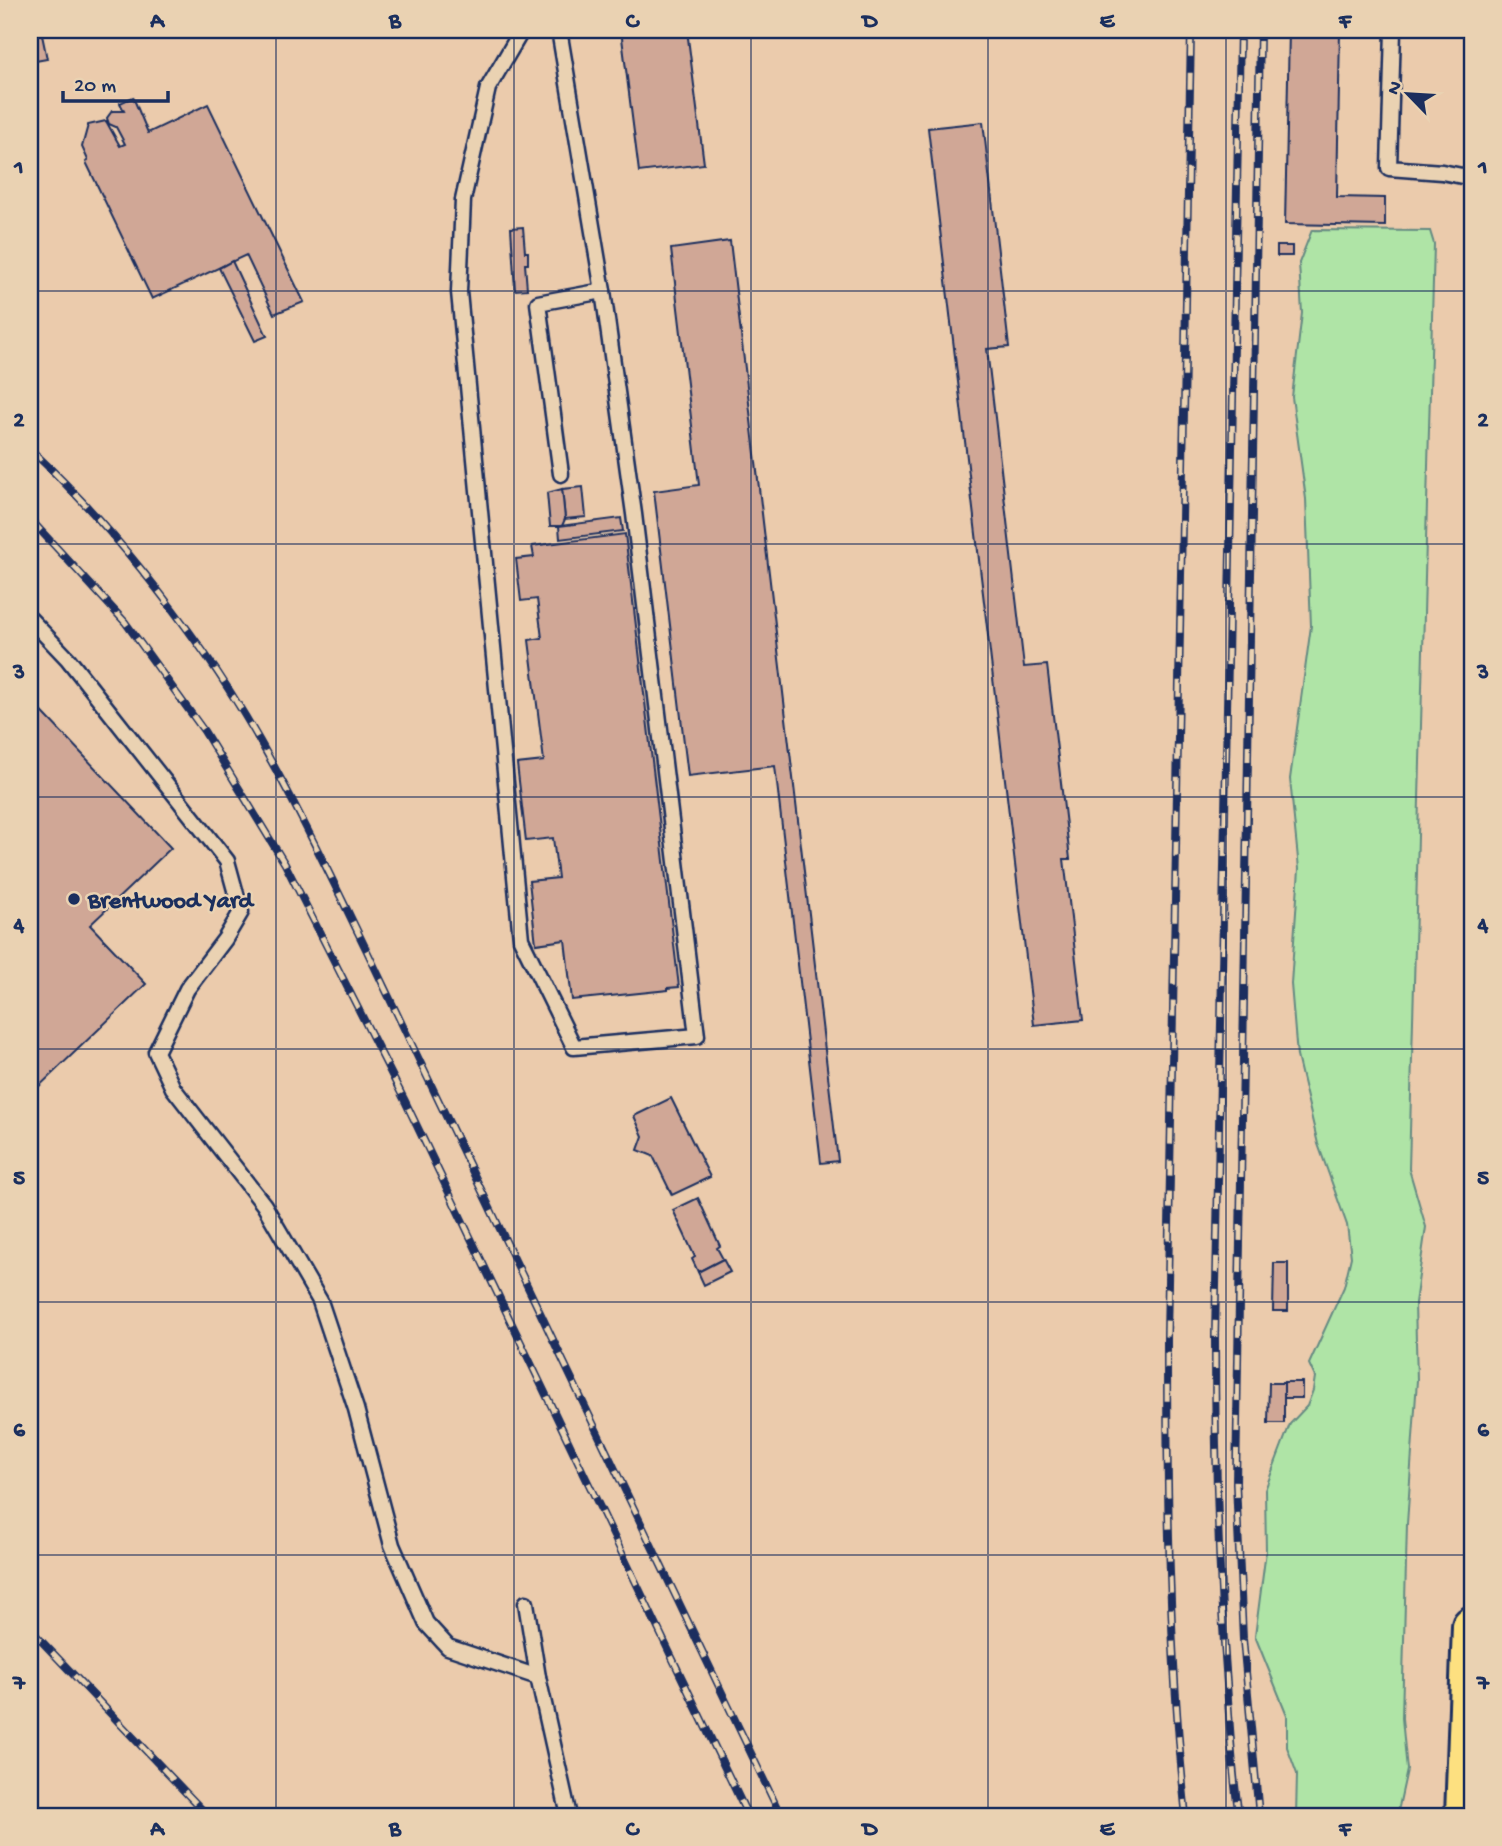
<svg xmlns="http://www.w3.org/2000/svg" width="1502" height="1846" font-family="'Gochi Hand',sans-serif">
	<rect width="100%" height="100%" fill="#ebcbac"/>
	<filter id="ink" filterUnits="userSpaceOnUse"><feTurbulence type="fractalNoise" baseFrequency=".0143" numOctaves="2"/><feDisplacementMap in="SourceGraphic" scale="14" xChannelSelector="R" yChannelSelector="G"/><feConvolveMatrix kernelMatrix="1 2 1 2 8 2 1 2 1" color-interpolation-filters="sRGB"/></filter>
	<g filter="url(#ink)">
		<path fill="#afe4a6" stroke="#658a82" stroke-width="2" d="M 1312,230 L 1430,231 L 1434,244 L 1409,1169 L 1426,1227 L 1415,1303 L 1417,1380 L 1407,1524 L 1402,1718 L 1407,1770 L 1397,1816 L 1296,1816 L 1297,1774 L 1287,1747 L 1287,1715 L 1255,1636 L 1266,1551 L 1265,1490 L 1290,1424 L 1307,1406 L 1313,1390 L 1315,1377 L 1309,1364 L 1344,1287 L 1351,1257 L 1347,1225 L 1318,1144 L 1297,1056 L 1291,984 L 1299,869 L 1290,779 L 1311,626 L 1306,499 L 1292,397 L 1302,313 L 1299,263 Z"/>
		<g fill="#d0a796" stroke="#1b2f5e" stroke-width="2">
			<path d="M 30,30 L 41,30 L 47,59 L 30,62 Z"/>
			<path d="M 621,30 L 687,30 L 704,164 L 639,172 Z"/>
			<path d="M 1289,30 L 1340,30 L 1337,197 L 1385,198 L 1385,226 L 1285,224 Z"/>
			<path d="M 133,97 L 148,133 L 208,104 L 304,302 L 274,314 L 246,255 L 152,299 L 86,162 L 88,160 L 82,147 L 88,125 L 106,121 L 120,146 L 125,144 L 116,127 L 109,124 L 107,118 L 112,111 L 124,111 L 120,103 Z"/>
			<path d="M 983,122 L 1009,347 L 987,349 L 1024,667 L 1047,665 L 1070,859 L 1064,859 L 1083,1020 L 1034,1025 L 928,128 Z"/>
			<path d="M 523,227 L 525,252 L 528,252 L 528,264 L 525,264 L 527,289 L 515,290 L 511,228 Z"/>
			<path d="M 730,241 L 838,1161 L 821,1163 L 775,766 L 688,776 L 654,491 L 699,485 L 671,249 Z"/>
			<rect x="1277" y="246" width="15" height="10"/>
			<path d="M 232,261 L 267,336 L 255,341 L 219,268 Z"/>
			<path d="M 583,487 L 586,517 L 565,519 L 562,489 Z"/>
			<path d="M 562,489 L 565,519 L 562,526 L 550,526 L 547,493 Z"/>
			<path d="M 621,518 L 623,531 L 560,539 L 559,526 Z"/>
			<path d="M 625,534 L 679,987 L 668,988 L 668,990 L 572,1000 L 565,940 L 536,944 L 529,881 L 558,878 L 553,838 L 526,841 L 517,764 L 544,761 L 529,640 L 542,638 L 537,599 L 521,601 L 516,559 L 534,557 L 532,546 Z"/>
			<path d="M 30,699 L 171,848 L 90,925 L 146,984 L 30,1095 Z"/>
			<path d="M 671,1098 L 710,1177 L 672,1195 L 653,1156 L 638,1150 L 643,1136 L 634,1116 Z"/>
			<path d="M 698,1198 L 720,1246 L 717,1248 L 723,1259 L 698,1272 L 692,1259 L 695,1257 L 673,1210 Z"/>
			<path d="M 723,1259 L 730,1272 L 704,1285 L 698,1272 Z"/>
			<path d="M 1274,1263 L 1288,1263 L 1288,1311 L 1273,1311 Z"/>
			<rect x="1284" y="1382" width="18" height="16"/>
			<path d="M 1269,1383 L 1284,1383 L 1284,1423 L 1268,1423 Z"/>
		</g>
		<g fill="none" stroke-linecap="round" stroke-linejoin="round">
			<g stroke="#1b2f5e" stroke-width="19">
				<g id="lane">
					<path d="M 522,30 L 488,88 L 463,200 L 459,292 L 521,939 L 574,1047 L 697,1036 L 634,514 L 603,291 L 559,30"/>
					<path d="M 1393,30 L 1389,168 L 1442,172 L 1472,178"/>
					<path d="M 561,474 L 538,303 L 603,291"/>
					<path d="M 30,619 L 68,659 L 227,861 L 241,912 L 225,939 L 187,989 L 156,1052 L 173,1088 L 264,1205 L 320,1301 L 356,1409 L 392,1545 L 426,1623 L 448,1647 L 538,1677"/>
					<path d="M 526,1603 L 538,1677 L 569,1816"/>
				</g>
			</g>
			<g stroke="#1b2f5e" stroke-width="44">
				<path id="highway" d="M 1465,1816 L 1472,1626"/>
			</g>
			<use href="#lane" stroke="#ead2b2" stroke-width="14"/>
			<use href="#highway" stroke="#fde080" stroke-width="38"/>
			<g stroke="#1b2f5e" stroke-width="8">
				<g id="rail">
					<path d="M 30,449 C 94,509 152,579 203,651 C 266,740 318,850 366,949 L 781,1816"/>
					<path d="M 30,519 L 125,622 L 204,731 L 285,864 L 405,1101 L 748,1816"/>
					<path d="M 30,1629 L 208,1816"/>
					<path d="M 1186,1816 C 1169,1656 1167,1498 1167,1337 L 1191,30"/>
					<path d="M 1239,1816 C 1232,1772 1230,1728 1227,1684 C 1218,1569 1215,1454 1215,1338 L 1240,30"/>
					<path d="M 1259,1816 L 1243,1639 L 1236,1483 L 1260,30"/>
				</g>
			</g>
			<use href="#rail" stroke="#ead2b2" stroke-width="5" stroke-dasharray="16" stroke-linecap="butt"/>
		</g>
	</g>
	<path fill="none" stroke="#1b2f5e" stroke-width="2" stroke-opacity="0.55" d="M 276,30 L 276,1816M 514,30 L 514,1816M 751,30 L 751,1816M 988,30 L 988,1816M 1226,30 L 1226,1816M 30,291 L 1472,291M 30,544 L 1472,544M 30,797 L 1472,797M 30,1049 L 1472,1049M 30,1302 L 1472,1302M 30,1555 L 1472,1555"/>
	<circle fill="#1b2f5e" stroke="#ead2b2" stroke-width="2.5" cx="74" cy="899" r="7"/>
	<g text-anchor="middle" stroke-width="5" stroke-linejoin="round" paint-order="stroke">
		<g font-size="24" font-weight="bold" fill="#1b2f5e" stroke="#ead2b2" text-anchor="start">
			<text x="88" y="907">Brentwood Yard</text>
		</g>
	</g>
	<rect width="1502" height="1846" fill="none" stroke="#ead2b2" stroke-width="77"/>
	<g transform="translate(1408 94) rotate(295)" stroke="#ead2b2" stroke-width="5" paint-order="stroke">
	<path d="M0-5L12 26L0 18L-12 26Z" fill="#1b2f5e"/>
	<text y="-10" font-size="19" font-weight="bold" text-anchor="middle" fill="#1b2f5e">N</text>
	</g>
	<path d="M63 91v10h105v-10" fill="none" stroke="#1b2f5e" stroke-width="3.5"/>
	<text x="74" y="91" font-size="21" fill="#1b2f5e" stroke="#ead2b2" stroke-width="5" paint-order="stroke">20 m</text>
	<rect x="38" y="38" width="1426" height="1770" fill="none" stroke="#1b2f5e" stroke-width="2.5"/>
	<g font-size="23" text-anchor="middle" font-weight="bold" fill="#1b2f5e">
		<text x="157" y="27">A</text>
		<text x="395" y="27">B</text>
		<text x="632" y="27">C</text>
		<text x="870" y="27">D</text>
		<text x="1107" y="27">E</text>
		<text x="1345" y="27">F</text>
		<text x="19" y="173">1</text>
		<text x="1483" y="173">1</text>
		<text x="19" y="426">2</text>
		<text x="1483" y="426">2</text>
		<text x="19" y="678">3</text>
		<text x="1483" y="678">3</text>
		<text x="19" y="931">4</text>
		<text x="1483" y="931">4</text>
		<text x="19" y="1184">5</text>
		<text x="1483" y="1184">5</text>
		<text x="19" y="1436">6</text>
		<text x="1483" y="1436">6</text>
		<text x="19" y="1689">7</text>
		<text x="1483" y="1689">7</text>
		<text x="157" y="1835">A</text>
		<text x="395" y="1835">B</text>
		<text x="632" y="1835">C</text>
		<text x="870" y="1835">D</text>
		<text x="1107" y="1835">E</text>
		<text x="1345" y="1835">F</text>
	</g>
</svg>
